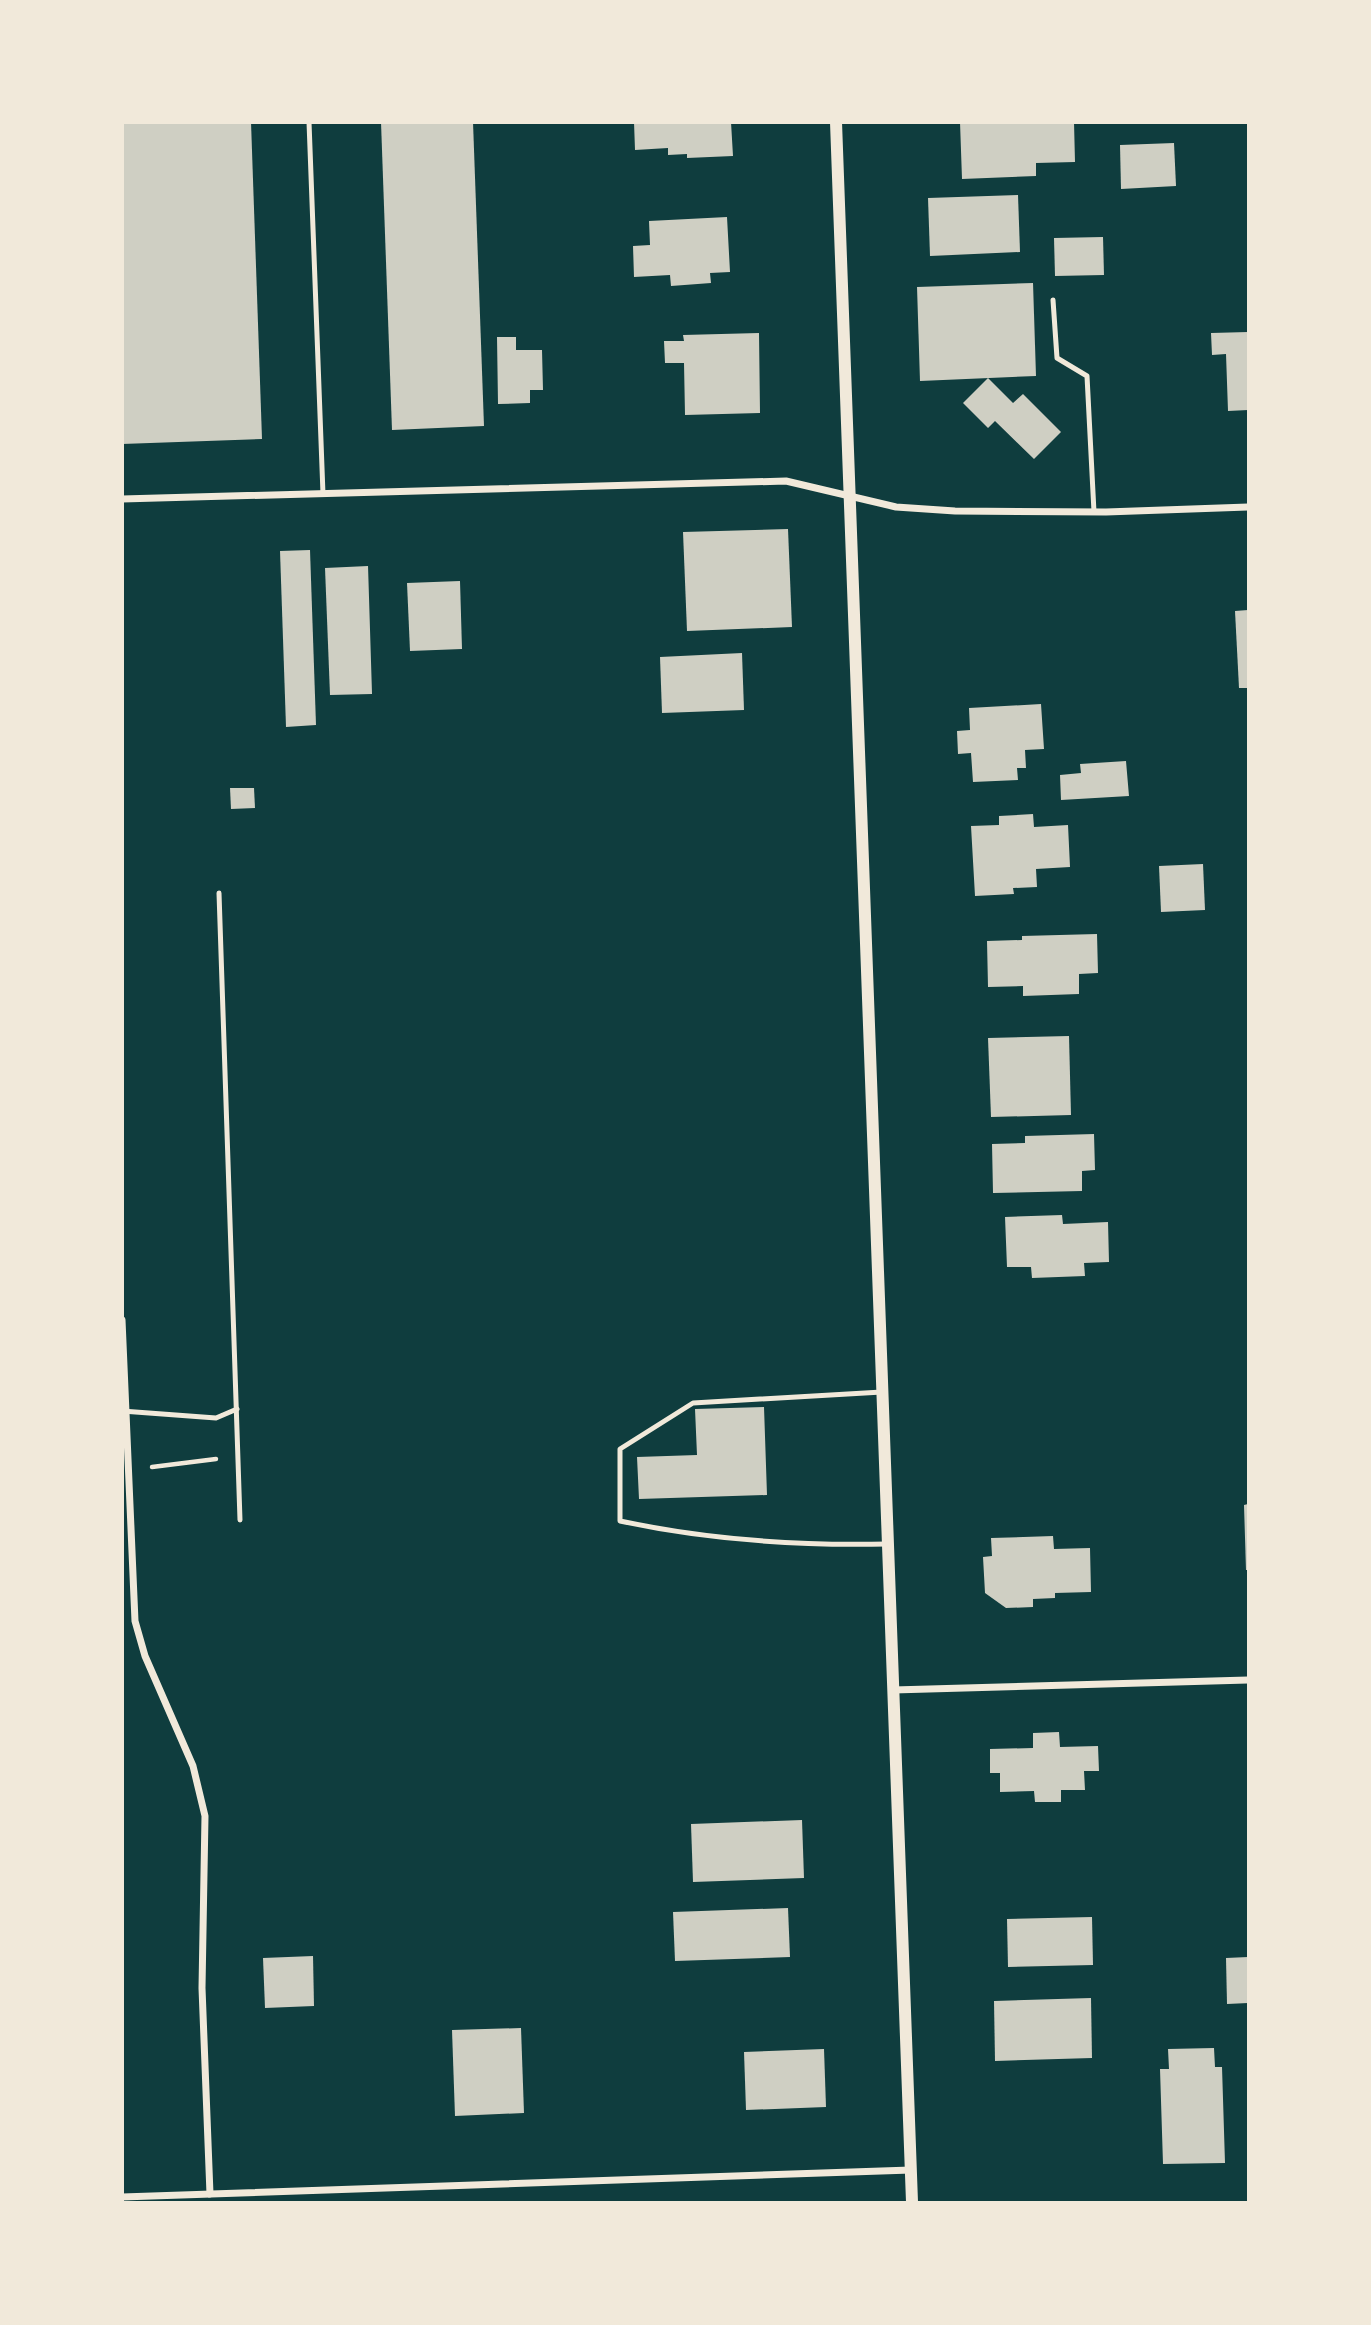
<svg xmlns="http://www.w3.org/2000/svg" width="1371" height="2325" font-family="'Exo 2',sans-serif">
	<rect width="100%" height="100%" fill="#0f3d3e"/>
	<g fill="#cfcfc3">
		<path d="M 122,122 L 251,122 L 262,439 L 122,444 Z"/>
		<path d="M 381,122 L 473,122 L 484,426 L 392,430 Z"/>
		<path d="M 634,122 L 731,122 L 733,156 L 687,158 L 687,154 L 668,155 L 668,148 L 635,150 Z"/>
		<path d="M 960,122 L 1074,122 L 1075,162 L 1036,163 L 1036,176 L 962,179 Z"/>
		<path d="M 1174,143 L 1176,186 L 1121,189 L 1120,145 Z"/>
		<path d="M 1018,195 L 1020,252 L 930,256 L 928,198 Z"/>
		<path d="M 727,217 L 730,272 L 710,273 L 711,283 L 671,286 L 670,275 L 634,277 L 633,246 L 650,245 L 649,221 Z"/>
		<path d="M 1103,237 L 1104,275 L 1055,276 L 1054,238 Z"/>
		<path d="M 1033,283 L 1036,376 L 920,381 L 917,287 Z"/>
		<path d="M 1248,332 L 1248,410 L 1228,411 L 1226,354 L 1212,355 L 1211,333 Z"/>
		<path d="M 759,333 L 760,413 L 685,415 L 684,363 L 665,363 L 664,341 L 684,341 L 683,335 Z"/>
		<path d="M 497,337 L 516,337 L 516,350 L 542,350 L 543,390 L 530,390 L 530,403 L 498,404 Z"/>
		<path d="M 988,378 L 1013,403 L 1023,394 L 1061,432 L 1034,459 L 995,421 L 988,428 L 963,403 Z"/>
		<path d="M 788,529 L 792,627 L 687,631 L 683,532 Z"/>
		<path d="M 310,550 L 316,725 L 286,727 L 280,551 Z"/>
		<path d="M 368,566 L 372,694 L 330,695 L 325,568 Z"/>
		<path d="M 460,581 L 462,649 L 410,651 L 407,583 Z"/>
		<path d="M 1248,610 L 1248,688 L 1239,688 L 1235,611 Z"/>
		<path d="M 742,653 L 744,710 L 662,713 L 660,657 Z"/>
		<path d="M 1041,704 L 1044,749 L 1025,750 L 1026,768 L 1017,768 L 1018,780 L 973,782 L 971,753 L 958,754 L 957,731 L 970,730 L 969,708 Z"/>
		<path d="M 1126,761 L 1129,796 L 1061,800 L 1060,775 L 1081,773 L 1080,764 Z"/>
		<path d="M 230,788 L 254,788 L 255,808 L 231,809 Z"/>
		<path d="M 1033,814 L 1034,827 L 1068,825 L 1070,867 L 1036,869 L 1037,887 L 1013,888 L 1014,894 L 975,896 L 971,826 L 999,825 L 999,816 Z"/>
		<path d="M 1203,864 L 1205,910 L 1161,912 L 1159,866 Z"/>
		<path d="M 1097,934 L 1098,973 L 1079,974 L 1079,994 L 1023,996 L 1023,986 L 988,987 L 987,941 L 1022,940 L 1022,936 Z"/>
		<path d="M 1069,1036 L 1071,1115 L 991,1117 L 988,1038 Z"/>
		<path d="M 1094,1134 L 1095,1170 L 1082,1171 L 1082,1191 L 993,1193 L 992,1144 L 1025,1143 L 1025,1136 Z"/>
		<path d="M 1062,1215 L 1063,1224 L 1108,1222 L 1109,1262 L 1084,1263 L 1085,1276 L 1032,1278 L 1031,1267 L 1007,1267 L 1005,1217 Z"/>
		<path d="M 764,1407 L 767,1495 L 639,1499 L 637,1457 L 697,1455 L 695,1409 Z"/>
		<path d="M 1248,1504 L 1248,1570 L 1246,1570 L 1244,1505 Z"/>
		<path d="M 1053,1536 L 1054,1549 L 1090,1548 L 1091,1592 L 1055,1593 L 1055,1598 L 1033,1599 L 1033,1607 L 1006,1608 L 985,1593 L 983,1557 L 992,1556 L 991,1538 Z"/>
		<path d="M 1059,1732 L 1060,1747 L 1098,1746 L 1099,1771 L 1084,1771 L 1085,1790 L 1061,1790 L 1061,1802 L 1035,1802 L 1034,1791 L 1000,1792 L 1000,1773 L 990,1773 L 990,1749 L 1033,1748 L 1033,1733 Z"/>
		<path d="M 802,1820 L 804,1878 L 693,1882 L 691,1824 Z"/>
		<path d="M 788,1908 L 790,1957 L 675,1961 L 673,1912 Z"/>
		<path d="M 1092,1917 L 1093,1965 L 1008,1967 L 1007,1919 Z"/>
		<path d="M 313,1956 L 314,2006 L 265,2008 L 263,1958 Z"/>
		<path d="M 1248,1957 L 1248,2003 L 1227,2004 L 1226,1958 Z"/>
		<path d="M 1091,1998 L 1092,2058 L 995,2061 L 994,2001 Z"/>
		<path d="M 521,2028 L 524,2113 L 455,2116 L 452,2030 Z"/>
		<path d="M 1214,2048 L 1215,2067 L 1222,2067 L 1225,2163 L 1163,2164 L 1160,2069 L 1169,2069 L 1168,2049 Z"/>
		<path d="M 824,2049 L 826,2107 L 746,2110 L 744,2052 Z"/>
	</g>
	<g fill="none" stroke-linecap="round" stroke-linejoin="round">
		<path stroke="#f1e9da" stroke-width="4.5" d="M 152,1467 L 216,1459"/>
		<g stroke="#f1e9da" stroke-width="5">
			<path d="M 309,122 L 323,494"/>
			<path d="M 1053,300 L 1057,358 L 1087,376 L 1094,512"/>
			<path d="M 219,893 L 240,1520"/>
			<path d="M 882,1392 L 693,1403 L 620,1449 L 620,1521 C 709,1540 796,1546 887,1544"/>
			<path d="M 122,1411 L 216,1418 L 237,1409"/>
		</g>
		<g stroke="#f1e9da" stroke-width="7">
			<path d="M 122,499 L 786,481 L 896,507 L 955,511 L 1106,512 L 1248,507"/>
			<path d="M 122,1320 L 135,1621 L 145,1656 L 193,1766 L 205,1816 L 202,1988 L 210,2194"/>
			<path d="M 893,1690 L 1248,1680"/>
			<path d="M 122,2197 L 911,2170"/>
		</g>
		<path stroke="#f1e9da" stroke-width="12" d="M 836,122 L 912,2202"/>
	</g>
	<rect width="1371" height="2325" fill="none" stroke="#f1e9da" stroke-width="248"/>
</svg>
